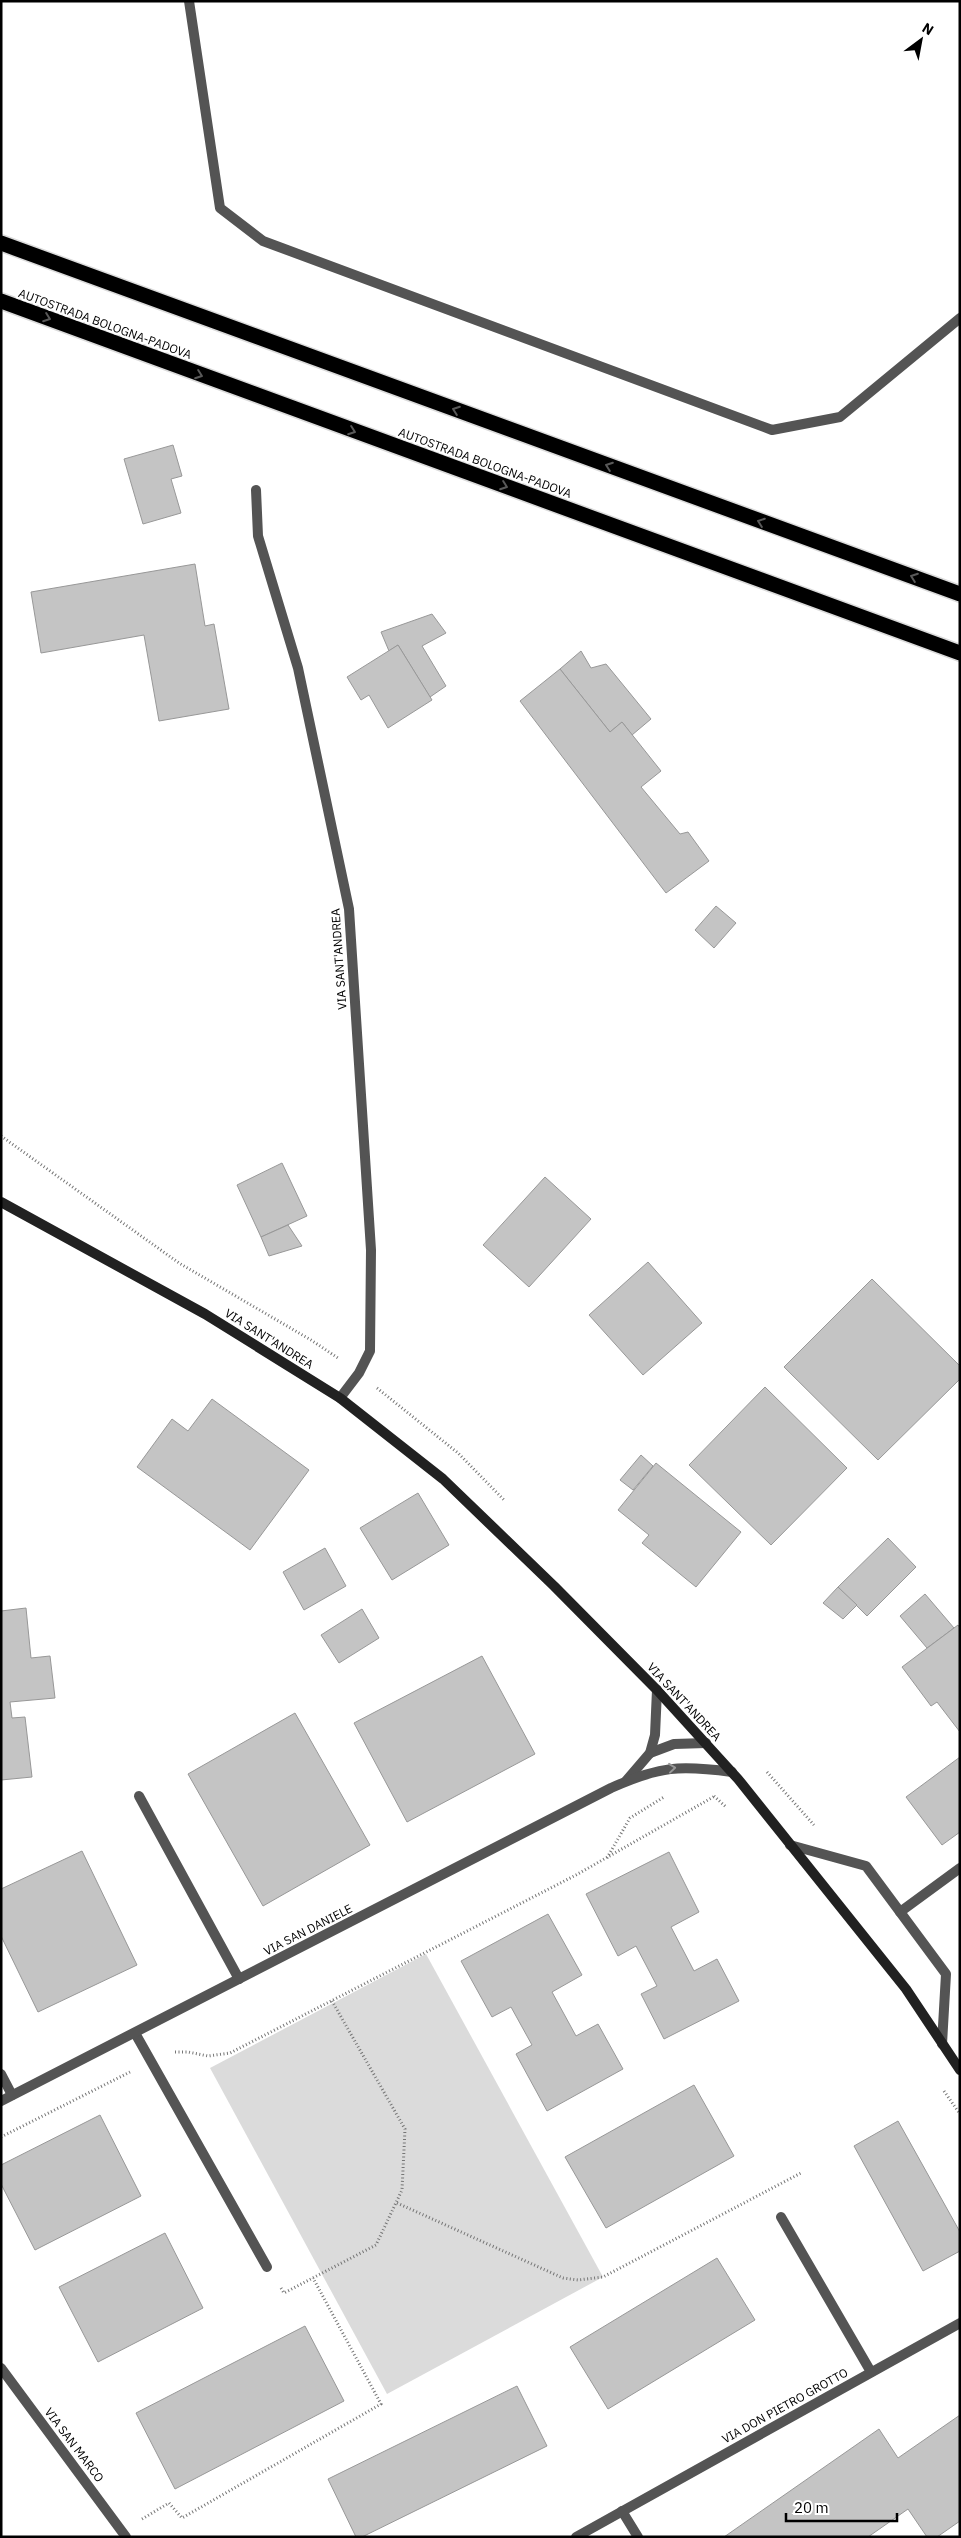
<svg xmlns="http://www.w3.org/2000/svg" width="961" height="2538" font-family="'IBM Plex Sans',sans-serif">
	<rect width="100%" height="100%" fill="#fff"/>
	<path fill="#dbdbdb" d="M 426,1954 L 603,2277 L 387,2394 L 210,2068 Z"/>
	<g fill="#c4c4c4" stroke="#989898">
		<path d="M 173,445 L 182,476 L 171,479 L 181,513 L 143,524 L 124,459 Z"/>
		<path d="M 195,564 L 205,626 L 214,624 L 229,709 L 159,721 L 144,635 L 41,653 L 31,592 Z"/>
		<path d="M 432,614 L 446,633 L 422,646 L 446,686 L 430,697 L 398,645 L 389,651 L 381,632 Z"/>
		<path d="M 398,645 L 432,700 L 388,728 L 369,695 L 361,700 L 347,677 Z"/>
		<path d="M 581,651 L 591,668 L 606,664 L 651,719 L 632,735 L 622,722 L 610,732 L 560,669 Z"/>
		<path d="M 560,669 L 610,732 L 622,722 L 661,771 L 641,787 L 680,834 L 688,832 L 709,861 L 666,893 L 520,701 Z"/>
		<path d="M 716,906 L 736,923 L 714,948 L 695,930 Z"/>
		<path d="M 282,1163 L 307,1216 L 261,1237 L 237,1185 Z"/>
		<path d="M 545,1177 L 591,1219 L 529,1287 L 483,1245 Z"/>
		<path d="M 288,1225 L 302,1246 L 269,1256 L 261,1237 Z"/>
		<path d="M 648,1262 L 702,1323 L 643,1375 L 589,1315 Z"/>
		<path d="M 872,1279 L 960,1366 L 960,1379 L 878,1460 L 784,1367 Z"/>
		<path d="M 765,1387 L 847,1468 L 771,1545 L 689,1465 Z"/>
		<path d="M 212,1399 L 309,1470 L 250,1550 L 137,1467 L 172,1419 L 188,1431 Z"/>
		<path d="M 641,1455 L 653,1466 L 633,1490 L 620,1480 Z"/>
		<path d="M 656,1463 L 741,1532 L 696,1587 L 642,1543 L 649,1535 L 618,1510 Z"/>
		<path d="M 418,1493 L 449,1545 L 392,1580 L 360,1528 Z"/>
		<path d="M 888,1538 L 916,1567 L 867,1616 L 838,1587 Z"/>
		<path d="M 325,1548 L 346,1586 L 304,1610 L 283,1572 Z"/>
		<path d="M 838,1587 L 857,1605 L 843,1619 L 823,1603 Z"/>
		<path d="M 925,1594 L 954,1628 L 927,1648 L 900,1616 Z"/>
		<path d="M 26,1608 L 31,1658 L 50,1656 L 55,1698 L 10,1702 L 12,1718 L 25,1717 L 32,1777 L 1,1780 L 1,1611 Z"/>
		<path d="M 362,1609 L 379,1638 L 339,1663 L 321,1635 Z"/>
		<path d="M 958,1625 L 960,1628 L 960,1732 L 937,1702 L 931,1706 L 902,1667 Z"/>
		<path d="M 482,1656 L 535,1754 L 407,1822 L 354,1723 Z"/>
		<path d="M 295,1713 L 370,1845 L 263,1906 L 188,1774 Z"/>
		<path d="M 960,1757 L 960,1832 L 942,1845 L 906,1797 Z"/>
		<path d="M 82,1851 L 137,1965 L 38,2012 L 1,1936 L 1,1889 Z"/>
		<path d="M 669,1852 L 699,1912 L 671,1927 L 694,1971 L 717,1959 L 739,2001 L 664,2039 L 641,1994 L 657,1986 L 636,1946 L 618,1956 L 586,1894 Z"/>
		<path d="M 548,1914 L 582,1975 L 552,1992 L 576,2036 L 598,2024 L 623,2069 L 547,2111 L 516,2054 L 532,2045 L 511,2007 L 492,2017 L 461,1961 Z"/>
		<path d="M 694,2085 L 734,2156 L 606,2228 L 565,2157 Z"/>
		<path d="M 100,2115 L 141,2196 L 35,2250 L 1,2184 L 1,2165 Z"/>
		<path d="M 898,2121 L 960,2232 L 960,2251 L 923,2271 L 854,2146 Z"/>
		<path d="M 165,2233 L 203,2308 L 98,2362 L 59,2287 Z"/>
		<path d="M 717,2258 L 755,2320 L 608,2409 L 570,2347 Z"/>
		<path d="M 305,2326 L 344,2401 L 175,2489 L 136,2413 Z"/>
		<path d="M 517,2386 L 547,2446 L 362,2537 L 356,2537 L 328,2479 Z"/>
		<path d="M 960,2415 L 960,2521 L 937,2537 L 927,2537 L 908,2509 L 868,2537 L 724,2537 L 879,2429 L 898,2458 Z"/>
	</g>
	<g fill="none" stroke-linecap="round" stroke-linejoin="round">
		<g stroke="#dbdbdb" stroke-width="18">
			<g id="highway">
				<path d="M 1,243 L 960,594"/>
				<path d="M 1,301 L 960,653"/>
			</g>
		</g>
		<g stroke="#767676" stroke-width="3" stroke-dasharray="1 2.5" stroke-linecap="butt">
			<path d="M 1,1136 L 179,1263 L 311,1340 L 338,1358"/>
			<path d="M 377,1388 L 458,1453 L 505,1501"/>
			<path d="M 767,1772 L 814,1825"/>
			<path d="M 714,1796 L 726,1807"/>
			<path d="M 607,1858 L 630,1818 L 664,1797"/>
			<path d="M 175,2052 L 188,2052 L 208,2056 L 230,2053 L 576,1875 L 715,1796"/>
			<path d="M 944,2091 L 960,2114"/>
			<path d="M 1,2137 L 130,2072"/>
			<path d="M 397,2203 L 563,2278 L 578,2280 L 603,2277 L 801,2173"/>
			<path d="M 281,2288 L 284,2293 L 376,2245 L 402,2190 L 405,2129 L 332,2001"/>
			<path d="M 142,2519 L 169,2503 L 182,2518 L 381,2404 L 313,2278"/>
		</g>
		<g stroke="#545454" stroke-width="10">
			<path d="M 189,1 L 220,208 L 263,241 L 772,430 L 840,417 L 960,318"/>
			<path d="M 139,1796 L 239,1979"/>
			<path d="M 790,1845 L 866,1866 L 946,1974 L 942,2044"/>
			<path d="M 900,1912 L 960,1868"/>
			<path d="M 135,2033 L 267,2267"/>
			<path d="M 781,2217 L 871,2372"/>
		</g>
		<g stroke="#545454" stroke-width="10">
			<path d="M 256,490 L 258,536 L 298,668 L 349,909 L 371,1250 L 370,1351 L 359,1373 L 340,1398"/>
			<path d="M 650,1753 L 674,1744 L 706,1743"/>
			<path d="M 626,1781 L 650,1753 L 655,1735 L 657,1690"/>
			<path d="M 1,2074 L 12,2095"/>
			<path d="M 1,2101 L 611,1788 C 660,1766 680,1765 732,1772"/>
			<path d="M 1,2368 L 126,2537"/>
			<path d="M 622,2511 L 638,2537"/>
			<path d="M 576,2537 L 960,2323"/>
		</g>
		<path stroke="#212121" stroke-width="10" d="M 1,1202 L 205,1314 L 340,1398 L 443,1479 L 554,1586 L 657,1690 L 738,1779 L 906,1989 L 960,2070"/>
		<use href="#highway" stroke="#000" stroke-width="15"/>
	</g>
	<defs><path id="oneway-chevron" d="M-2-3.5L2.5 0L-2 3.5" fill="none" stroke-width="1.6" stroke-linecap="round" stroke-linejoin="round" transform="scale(1.25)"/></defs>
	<g stroke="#595959">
		<use href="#oneway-chevron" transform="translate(47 318) rotate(20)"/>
		<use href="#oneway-chevron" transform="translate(199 375) rotate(20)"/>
		<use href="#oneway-chevron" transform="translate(456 410) rotate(-160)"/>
		<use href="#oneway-chevron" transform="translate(352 431) rotate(20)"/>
		<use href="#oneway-chevron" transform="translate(609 466) rotate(-160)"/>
		<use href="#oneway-chevron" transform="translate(504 486) rotate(20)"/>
		<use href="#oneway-chevron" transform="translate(761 522) rotate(-160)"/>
		<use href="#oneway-chevron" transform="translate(914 577) rotate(-160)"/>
	</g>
	<use stroke="#989898" href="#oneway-chevron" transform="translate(672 1768) rotate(-6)"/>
	<g text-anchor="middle" stroke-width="4.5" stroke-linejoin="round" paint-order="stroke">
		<g font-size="12" fill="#000" stroke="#fff">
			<text transform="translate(105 324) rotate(20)" y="4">AUTOSTRADA BOLOGNA-PADOVA</text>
			<text transform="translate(485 463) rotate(20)" y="4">AUTOSTRADA BOLOGNA-PADOVA</text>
			<text transform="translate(339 959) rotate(-94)" y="4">VIA SANT'ANDREA</text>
			<text transform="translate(269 1339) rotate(32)" y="4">VIA SANT'ANDREA</text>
			<text transform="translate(684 1702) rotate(47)" y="4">VIA SANT'ANDREA</text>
			<text transform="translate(308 1930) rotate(-27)" y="4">VIA SAN DANIELE</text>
			<text transform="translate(785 2406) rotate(-29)" y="4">VIA DON PIETRO GROTTO</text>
			<text transform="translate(74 2445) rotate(53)" y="4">VIA SAN MARCO</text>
		</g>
	</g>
	<rect width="961" height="2538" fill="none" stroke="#000000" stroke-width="5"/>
	<g transform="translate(921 40) rotate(32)" stroke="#ffffff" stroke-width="4" paint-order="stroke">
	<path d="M0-4L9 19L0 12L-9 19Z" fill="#000000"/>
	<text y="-8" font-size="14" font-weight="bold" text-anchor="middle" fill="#000000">N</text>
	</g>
	<path d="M786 2513v8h111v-8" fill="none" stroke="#000000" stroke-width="2.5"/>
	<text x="794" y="2513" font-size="15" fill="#000000" stroke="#ffffff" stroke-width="4" paint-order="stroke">20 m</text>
</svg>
